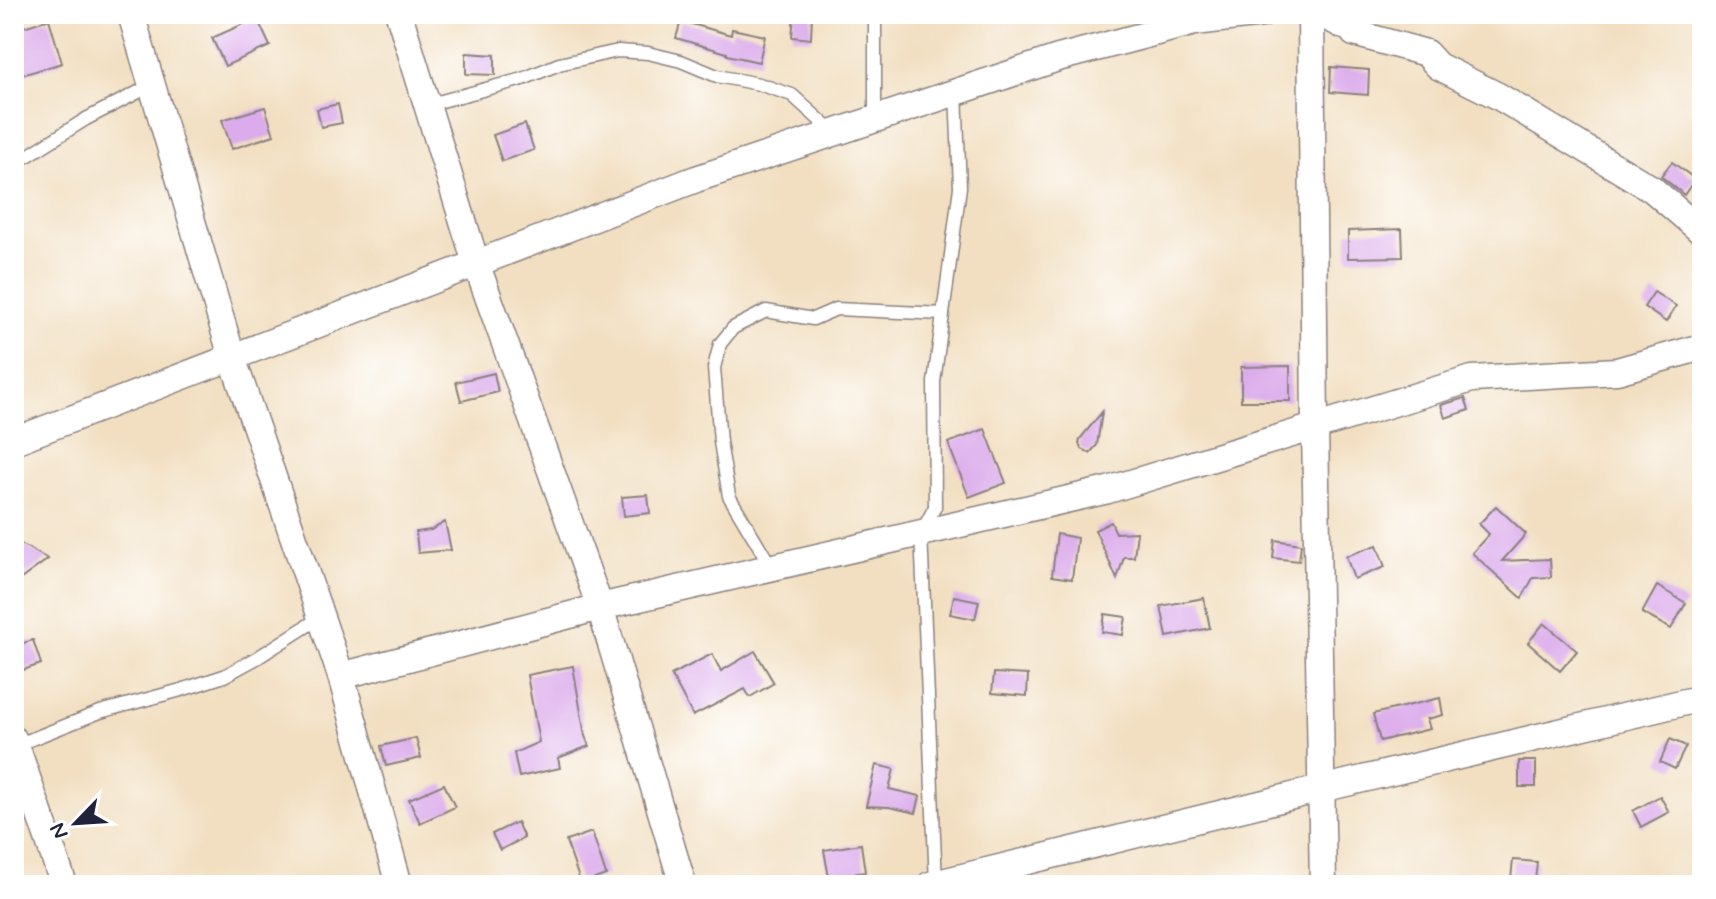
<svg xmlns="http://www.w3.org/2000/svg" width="1716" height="899" font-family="Mynerve,sans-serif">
	<rect width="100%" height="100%" fill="#fff"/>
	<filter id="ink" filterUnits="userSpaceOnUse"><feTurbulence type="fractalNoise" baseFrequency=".0125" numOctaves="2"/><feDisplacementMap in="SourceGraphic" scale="16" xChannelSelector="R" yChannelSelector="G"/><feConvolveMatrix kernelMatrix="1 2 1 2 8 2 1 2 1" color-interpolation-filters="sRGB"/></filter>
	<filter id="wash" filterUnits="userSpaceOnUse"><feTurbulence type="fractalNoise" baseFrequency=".006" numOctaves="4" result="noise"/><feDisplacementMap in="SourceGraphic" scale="32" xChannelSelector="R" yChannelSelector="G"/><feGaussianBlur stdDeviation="1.8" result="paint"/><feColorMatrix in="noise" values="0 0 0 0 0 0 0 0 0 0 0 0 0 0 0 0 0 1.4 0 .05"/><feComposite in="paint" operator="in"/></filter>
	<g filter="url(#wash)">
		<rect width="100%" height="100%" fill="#f2dfc1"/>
		<g id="blocks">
			<g fill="#dbabeb">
				<path d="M 794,14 L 812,14 L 811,39 L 792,37 Z"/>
				<path d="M 257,18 L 270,46 L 225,66 L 212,38 Z"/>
				<path d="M 49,19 L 62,63 L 22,75 L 14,48 L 14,30 Z"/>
				<path d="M 681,21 L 731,35 L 732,29 L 765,36 L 759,62 L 727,55 L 727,53 L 676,38 Z"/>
				<path d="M 466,53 L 495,55 L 495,75 L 466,74 Z"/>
				<path d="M 1331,67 L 1369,70 L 1368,95 L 1330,92 Z"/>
				<path d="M 338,104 L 342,123 L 321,127 L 317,109 Z"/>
				<path d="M 265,107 L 274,135 L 232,149 L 222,120 Z"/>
				<path d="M 525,124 L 534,150 L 502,161 L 493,135 Z"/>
				<path d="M 1672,162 L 1695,179 L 1684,195 L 1661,176 Z"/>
				<path d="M 1402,229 L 1403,257 L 1348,258 L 1348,231 Z"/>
				<path d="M 1654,292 L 1676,306 L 1666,322 L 1644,307 Z"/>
				<path d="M 1290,366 L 1290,401 L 1241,401 L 1241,367 Z"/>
				<path d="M 494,373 L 498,392 L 461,401 L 456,382 Z"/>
				<path d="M 1465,398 L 1469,410 L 1445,418 L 1441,405 Z"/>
				<path d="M 1102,412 L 1097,445 L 1090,453 L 1082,449 L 1079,444 L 1080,439 Z"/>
				<path d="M 985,429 L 1006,483 L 969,497 L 948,443 Z"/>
				<path d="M 648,495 L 650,513 L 624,516 L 622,497 Z"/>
				<path d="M 1496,506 L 1526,534 L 1502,561 L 1550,559 L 1551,577 L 1533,578 L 1522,598 L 1472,553 L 1489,534 L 1479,524 Z"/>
				<path d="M 445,522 L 451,550 L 418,553 L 416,532 L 431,530 Z"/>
				<path d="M 1111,522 L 1116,533 L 1137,532 L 1134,557 L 1124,557 L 1117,579 L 1095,530 Z"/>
				<path d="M 1057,534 L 1077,538 L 1072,579 L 1052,576 Z"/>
				<path d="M 1275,540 L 1301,544 L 1299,561 L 1273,558 Z"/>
				<path d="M 21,544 L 48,559 L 14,584 L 14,558 Z"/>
				<path d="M 1377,545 L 1385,567 L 1354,579 L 1346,556 Z"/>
				<path d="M 1657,586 L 1686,603 L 1671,629 L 1642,613 Z"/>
				<path d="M 954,596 L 979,601 L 975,619 L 950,614 Z"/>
				<path d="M 1204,598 L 1210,628 L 1167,637 L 1161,606 Z"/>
				<path d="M 1105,614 L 1126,617 L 1123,635 L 1102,632 Z"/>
				<path d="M 1544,623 L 1577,651 L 1560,671 L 1528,643 Z"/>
				<path d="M 33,640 L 41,664 L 14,673 L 14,646 Z"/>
				<path d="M 755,651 L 774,683 L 750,697 L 745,689 L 693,716 L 671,675 L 712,654 L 721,671 Z"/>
				<path d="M 573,666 L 585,736 L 589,746 L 558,758 L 560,768 L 519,777 L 514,753 L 539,742 L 527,675 Z"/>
				<path d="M 994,673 L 1028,675 L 1027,696 L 992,693 Z"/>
				<path d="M 1440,698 L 1443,715 L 1427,719 L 1430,729 L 1380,741 L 1373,714 Z"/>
				<path d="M 416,738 L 421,758 L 386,766 L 381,746 Z"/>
				<path d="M 1670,739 L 1686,746 L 1675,769 L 1660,762 Z"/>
				<rect x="1519" y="761" width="17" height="26"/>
				<path d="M 876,765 L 894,769 L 889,789 L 920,796 L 916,813 L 889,807 L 866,806 Z"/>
				<path d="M 444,784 L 455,807 L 420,823 L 409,799 Z"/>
				<path d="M 1660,796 L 1669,812 L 1641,827 L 1633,811 Z"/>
				<path d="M 517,822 L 524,838 L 500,850 L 492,834 Z"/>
				<path d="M 592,832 L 606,875 L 581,884 L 566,841 Z"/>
				<path d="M 861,844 L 865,872 L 829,878 L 824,850 Z"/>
				<path d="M 1513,860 L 1537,862 L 1535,881 L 1511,879 Z"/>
			</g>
		</g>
	</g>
	<g filter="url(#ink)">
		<use href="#blocks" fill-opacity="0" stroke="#8a807e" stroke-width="2"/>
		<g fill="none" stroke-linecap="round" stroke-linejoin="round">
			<g stroke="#8a807e" stroke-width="15">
				<g id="service">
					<path d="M 427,105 L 523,79 L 559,64 L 618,51 L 648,53 L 681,61 L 717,76 L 759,84 L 792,95 L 834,133"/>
					<path d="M 875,119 L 875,14"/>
					<path d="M 14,162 L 29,155 L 86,119 L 152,85"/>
					<path d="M 772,568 L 729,496 L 720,442 L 714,368 L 720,344 L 733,328 L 766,311 L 813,319 L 836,309 L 943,314"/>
					<path d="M 14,746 L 100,712 L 181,690 L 224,676 L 257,658 L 321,617"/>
					<path d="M 936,883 L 921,533 L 935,507 L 934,382 L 960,187 L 956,92"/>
				</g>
			</g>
			<g stroke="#8a807e" stroke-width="29">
				<g id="minor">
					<path d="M 131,14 L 232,357 L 341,676 L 399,885"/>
					<path d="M 399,14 L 476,263 L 600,607 L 683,885"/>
					<path d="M 1311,14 L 1315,427 L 1323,885"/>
					<path d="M 1322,14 L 1344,26 L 1350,26 L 1354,33 L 1426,53 L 1438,66 L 1498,96 L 1652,189 L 1702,232"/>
					<path d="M 14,441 L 696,179 L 1058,58 L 1195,22 L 1262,14"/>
					<path d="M 341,676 L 600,607 L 1108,490 L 1472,379 L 1617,371 L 1702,347"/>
					<path d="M 14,740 L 64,885"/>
					<path d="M 930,885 L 1321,789 L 1702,698"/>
				</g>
			</g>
			<use href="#service" stroke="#fff" stroke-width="12"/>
			<use href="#minor" stroke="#fff" stroke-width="26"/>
		</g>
	</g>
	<rect width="1716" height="899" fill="none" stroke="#fff" stroke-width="48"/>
	<g transform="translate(76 823) rotate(245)" stroke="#ffffff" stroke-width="6" paint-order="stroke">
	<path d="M0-6L14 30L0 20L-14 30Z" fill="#22223b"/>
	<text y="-12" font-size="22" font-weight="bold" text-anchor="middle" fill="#22223b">N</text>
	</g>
</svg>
